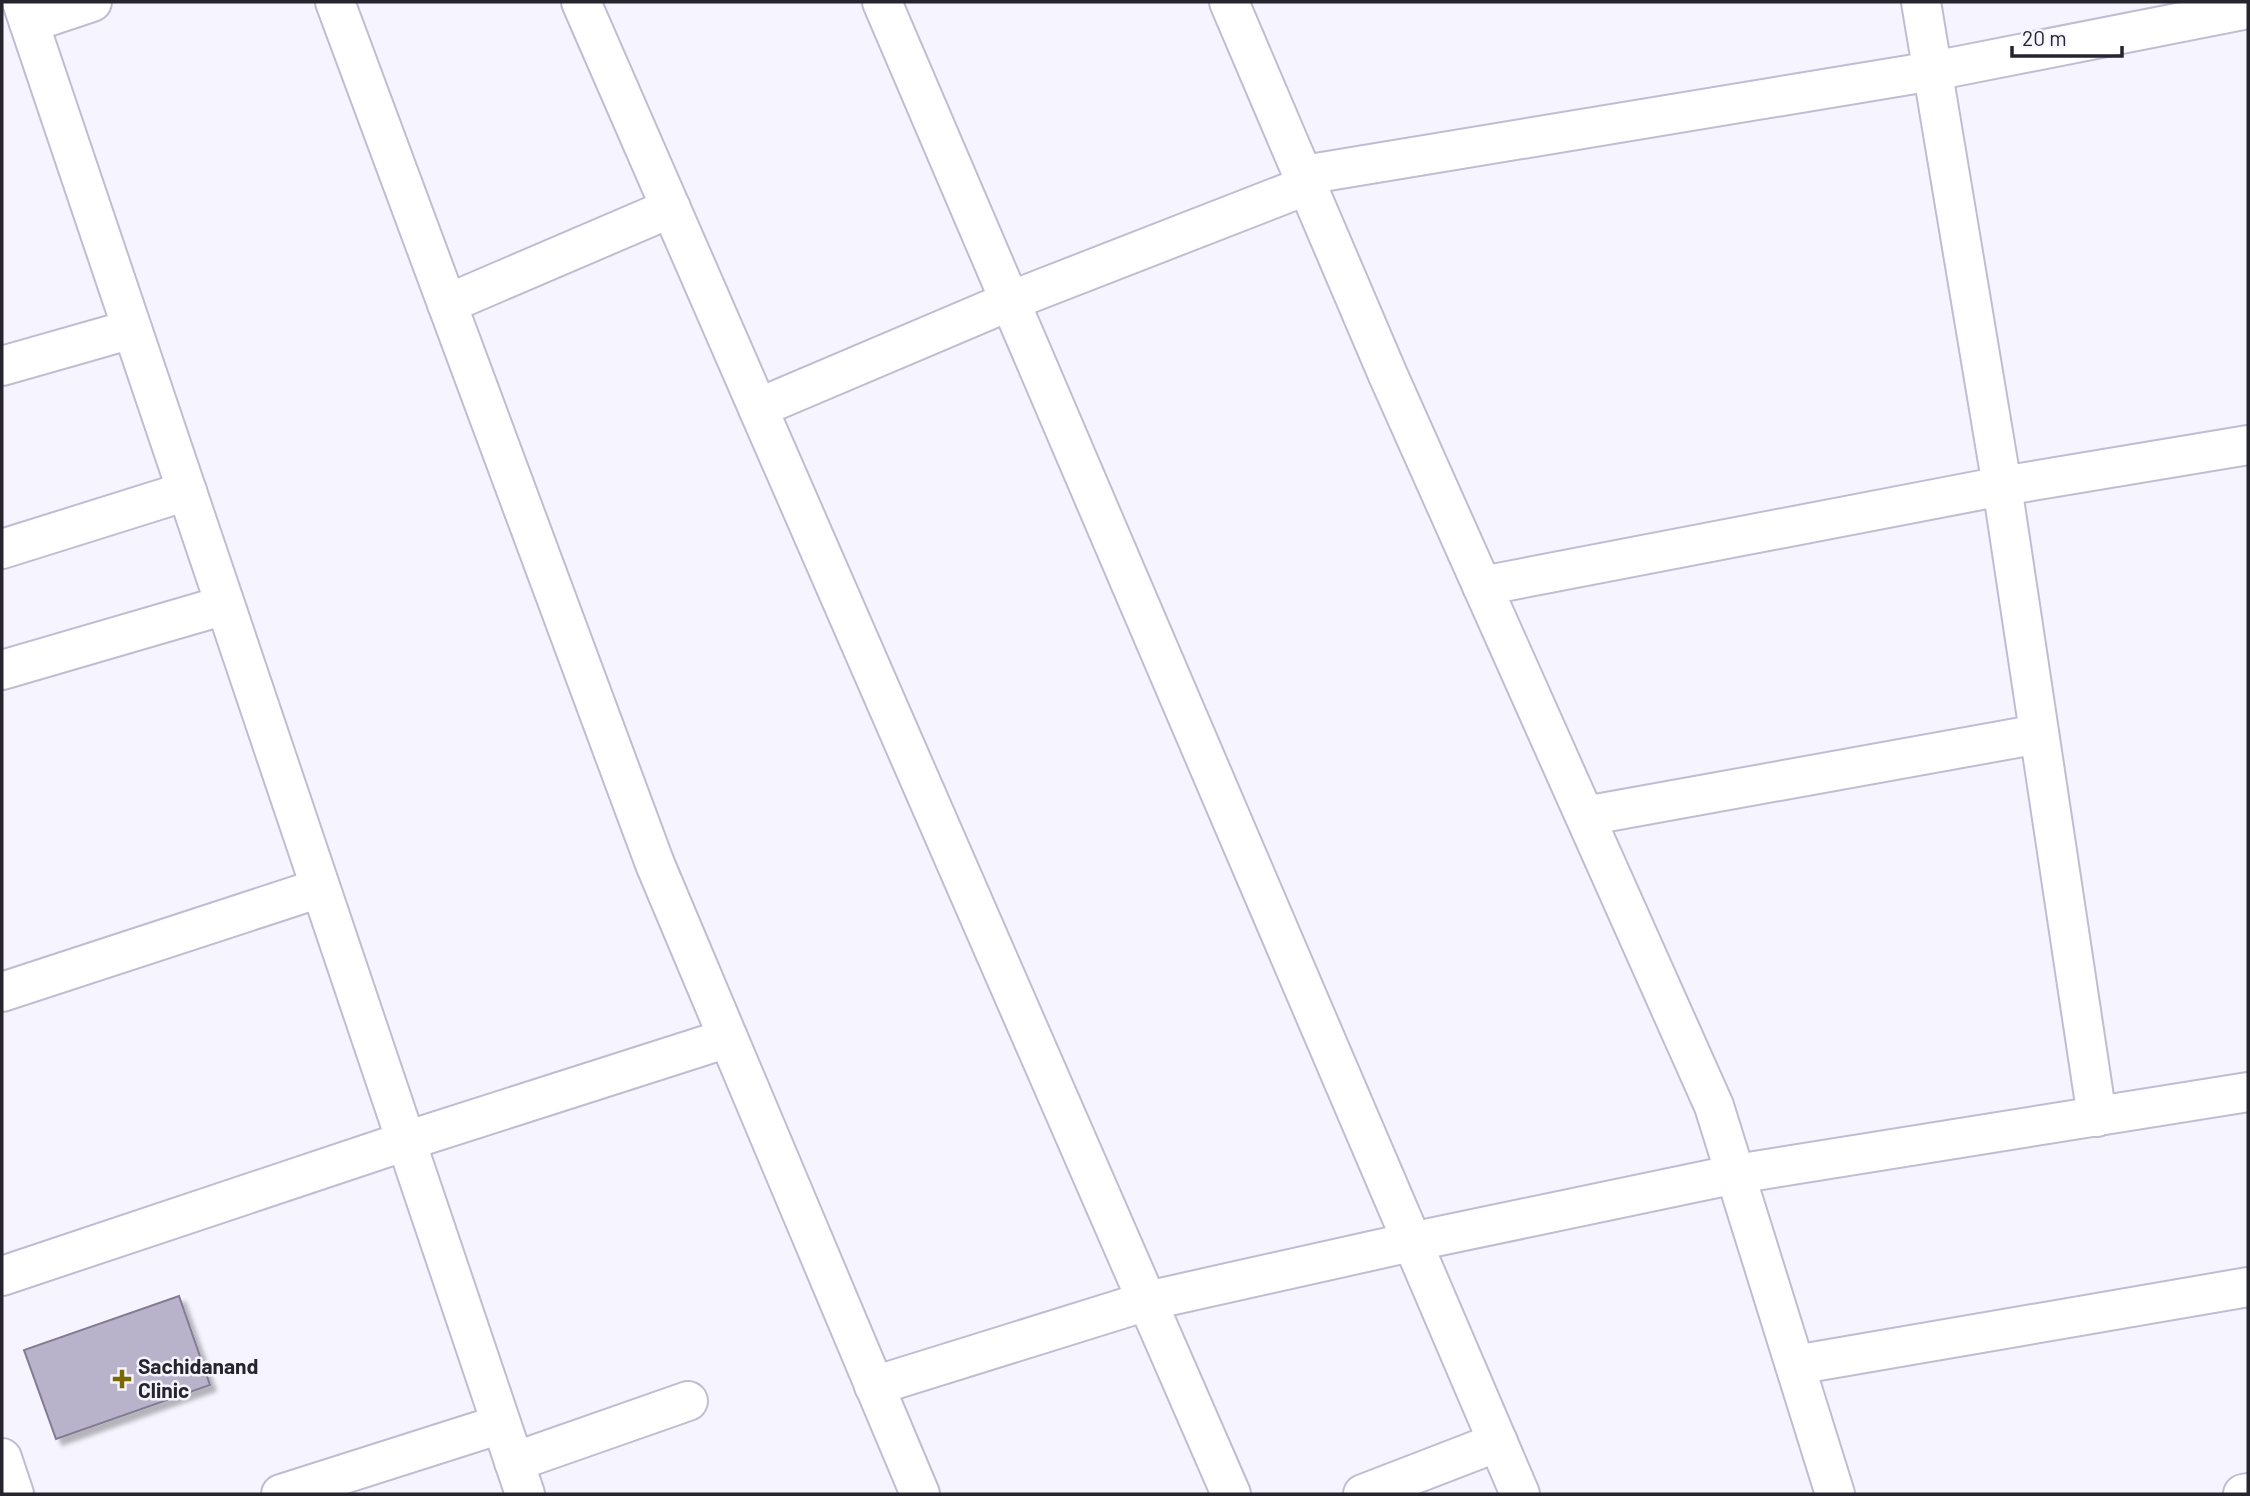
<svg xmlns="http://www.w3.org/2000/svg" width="2250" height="1496" font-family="Barlow,sans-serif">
	<defs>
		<filter id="shadow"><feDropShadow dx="6" dy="6" stdDeviation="2" flood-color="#0004"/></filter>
	</defs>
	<rect width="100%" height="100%" fill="#f6f4fe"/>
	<path fill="#b8b3ca" stroke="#817c91" stroke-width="2" filter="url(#shadow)" d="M 179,1296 L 210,1385 L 56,1439 L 24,1350 Z"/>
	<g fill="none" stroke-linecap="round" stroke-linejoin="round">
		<g stroke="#c1bcd3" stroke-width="42">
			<g id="minor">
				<path d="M 22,2 L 525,1494"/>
				<path d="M 335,2 L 655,864 L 920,1494"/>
				<path d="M 581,2 L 1231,1494"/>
				<path d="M 882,2 L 1520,1494"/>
				<path d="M 1229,2 L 1388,375 L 1714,1106 L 1835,1494"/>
				<path d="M 1921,2 L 2002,486 L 2097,1117"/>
				<path d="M 29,23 L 92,2"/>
				<path d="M 1304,175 L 1933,71 L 2248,9"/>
				<path d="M 447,304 L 671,208"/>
				<path d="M 2,366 L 132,329"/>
				<path d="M 758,408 L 1010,301 L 1308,185"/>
				<path d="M 2,549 L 187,491"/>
				<path d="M 1482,586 L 2002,486 L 2248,445"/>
				<path d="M 2,670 L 225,605"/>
				<path d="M 1585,816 L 2039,734"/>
				<path d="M 2,992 L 320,888"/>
				<path d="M 2,1276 L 406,1141 L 728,1038"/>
				<path d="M 1795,1365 L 2248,1287"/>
				<path d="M 874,1386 L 1147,1301 L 1411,1242 L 1736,1174 L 2248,1092"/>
				<path d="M 2,1458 L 14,1494"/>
				<path d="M 514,1462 L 688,1401"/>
				<path d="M 281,1494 L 501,1424"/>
				<path d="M 1363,1494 L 1498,1442"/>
			</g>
		</g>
		<g stroke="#c1bcd3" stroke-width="42">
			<path id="tertiary" d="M 2243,1494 L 2248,1493"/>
		</g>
		<use href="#minor" stroke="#fff" stroke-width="38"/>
		<use href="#tertiary" stroke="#fff" stroke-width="38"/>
	</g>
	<path fill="#7a6900" stroke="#f6f4fe" stroke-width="2.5" d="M118.5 1368.5h7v7h7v7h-7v7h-7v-7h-7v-7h7z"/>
	<g text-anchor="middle" stroke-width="5" stroke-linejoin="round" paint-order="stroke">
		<g font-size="21" font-weight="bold" fill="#26242c" stroke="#f6f4fe" text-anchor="start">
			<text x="138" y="1374">Sachidanand<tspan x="138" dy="24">Clinic</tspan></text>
		</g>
	</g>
	<rect width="2250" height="1496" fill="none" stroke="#26242c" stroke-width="7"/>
	<path d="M2012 46v10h110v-10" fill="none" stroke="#26242c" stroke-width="3.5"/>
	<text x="2022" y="46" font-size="21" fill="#26242c" stroke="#f6f4fe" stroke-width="5" paint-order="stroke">20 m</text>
</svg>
